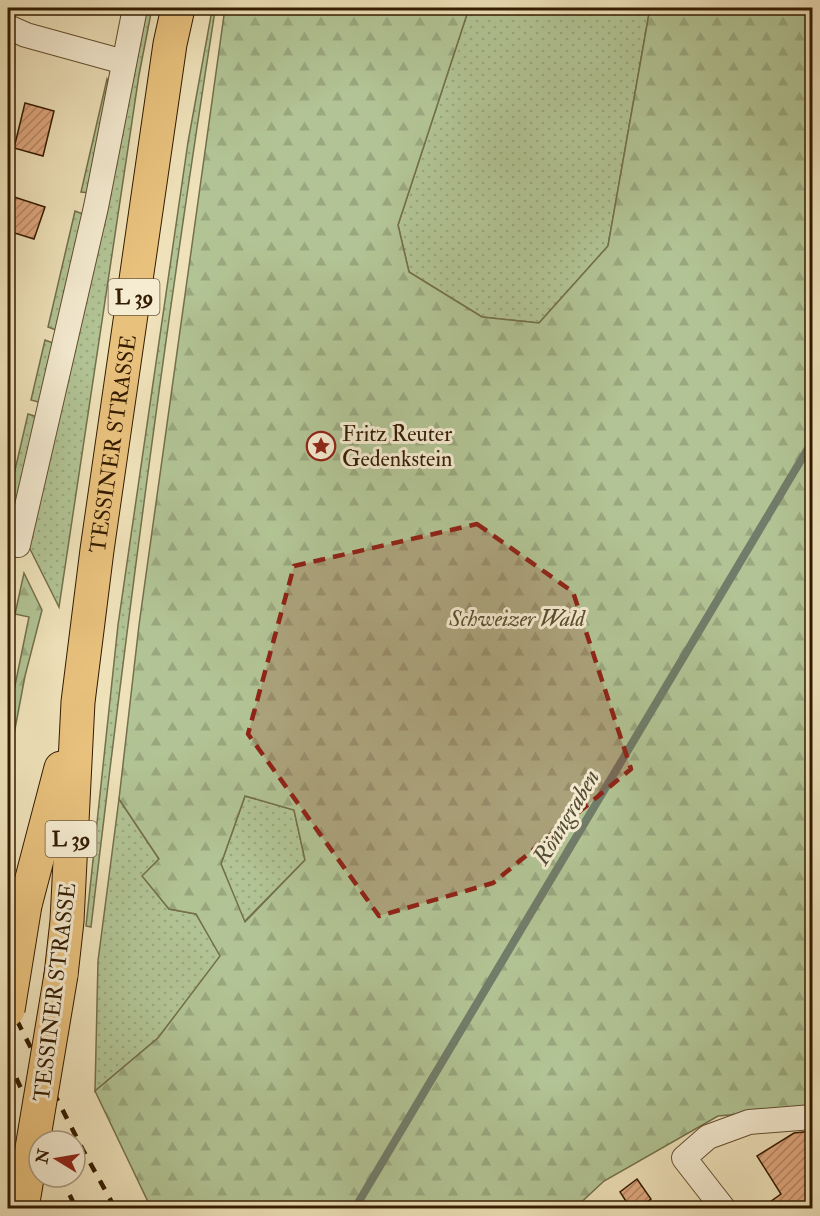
<svg xmlns="http://www.w3.org/2000/svg" width="820" height="1216" font-family="'IM FELL Double Pica',serif">
	<defs>
		<pattern id="grass-dots" width="8" height="8" patternUnits="userSpaceOnUse" patternTransform="scale(1.5)"><rect width="8" height="8" fill="#b2c495"/><path d="M2 2h.1M6 6h.1" fill="none" stroke="#9aa87f" stroke-width="1.8" stroke-linecap="round"/></pattern>
		<pattern id="forest-firs" width="22" height="20" patternUnits="userSpaceOnUse" patternTransform="scale(1.5)"><rect width="22" height="20" fill="#b2c495"/><path d="M5 1l3.5 6h-7zM16 11l3.5 6h-7z" fill="#9aa87f"/></pattern>
		<pattern id="building-hatch" width="6" height="6" patternUnits="userSpaceOnUse" patternTransform="scale(1.5)"><rect width="6" height="6" fill="#e0a880"/><path d="M-1 1l2-2M0 6l6-6M5 7l2-2" fill="none" stroke="#b68866"/></pattern>
	</defs>
	<rect width="100%" height="100%" fill="#efe2ba"/>
	<filter id="stains"><feTurbulence type="fractalNoise" baseFrequency=".00333" numOctaves="4"/><feColorMatrix values="0 0 0 0 .2 0 0 0 0 .09 0 0 0 0 .02 0 0 0 .5 -.17"/></filter>
	<radialGradient id="worn" r=".72"><stop offset=".6" stop-color="#630" stop-opacity="0"/><stop offset="1" stop-color="#630" stop-opacity=".3"/></radialGradient>
	<g fill="url(#grass-dots)" stroke="#73704b" stroke-width="1.5">
		<path d="M 143,8 L 152,8 L 139,75 L 59,607 L 29,547 Z"/>
		<path d="M 469,8 L 650,8 L 608,246 L 539,323 L 482,317 L 409,272 L 398,225 Z"/>
		<path d="M 212,10 L 215,11 C 167,315 127,621 91,927 L 86,926 L 118,625 L 188,142 Z"/>
		<path d="M 107,79 L 113,95 L 91,193 L 81,192 Z"/>
		<path d="M 75,211 L 88,216 L 61,332 L 48,327 Z"/>
		<path d="M 45,340 L 58,345 L 46,404 L 31,400 Z"/>
		<path d="M 28,414 L 41,418 L 8,544 L 8,500 Z"/>
		<path d="M 245,796 L 294,810 L 305,860 L 244,922 L 221,864 Z"/>
		<path d="M 119,799 L 159,859 L 143,876 L 169,909 L 196,914 L 221,956 L 158,1038 L 95,1091 L 98,961 Z"/>
	</g>
	<g fill="url(#forest-firs)" stroke="#73704b" stroke-width="1.5" fill-rule="evenodd">
		<path d="M 225,8 L 469,8 L 398,225 L 409,272 L 482,317 L 539,323 L 608,246 L 650,8 L 812,8 L 812,1108 L 718,1116 L 604,1181 L 575,1208 L 151,1208 L 95,1091 L 158,1038 L 220,956 L 196,914 L 169,909 L 142,876 L 159,859 L 119,799 L 139,625 ZM 245,796 L 294,810 L 305,860 L 245,922 L 221,864 Z"/>
		<path d="M 24,573 L 42,610 L 25,676 L 8,766 L 8,705 L 11,705 L 29,617 L 15,614 Z"/>
	</g>
	<g fill="none" stroke-linecap="round" stroke-linejoin="round">
		<path stroke="#717d6a" stroke-width="8" d="M 355,1208 L 810,445"/>
	</g>
	<g fill="url(#building-hatch)" stroke="#341c01" stroke-width="1.5">
		<path d="M 25,103 L 54,111 L 43,156 L 14,148 Z"/>
		<path d="M 8,195 L 45,207 L 34,239 L 8,231 Z"/>
		<path d="M 813,1131 L 813,1209 L 760,1209 L 781,1194 L 757,1156 L 794,1133 Z"/>
		<path d="M 637,1179 L 651,1199 L 637,1209 L 631,1209 L 620,1192 Z"/>
	</g>
	<g fill="none" stroke-linecap="round" stroke-linejoin="round">
		<g stroke="#634e2f" stroke-width="26">
			<g id="minor">
				<path d="M 8,27 L 26,35 L 124,62"/>
				<path d="M 18,545 L 96,207 L 135,8"/>
				<path d="M 723,1208 L 684,1158 L 708,1137 L 749,1122 L 812,1117"/>
			</g>
		</g>
		<g stroke="#341c01" stroke-width="35">
			<g id="primary">
				<path d="M 25,905 L 61,768"/>
				<path id="s1" d="M 61,975 L 67,921 L 78,702 L 97,550 L 170,44 L 178,8"/>
			</g>
		</g>
		<use href="#minor" stroke="#f5ecd2" stroke-width="24"/>
		<use href="#primary" stroke="#e8c17d" stroke-width="33"/>
		<g stroke="#341c01" stroke-width="4.5" stroke-dasharray="10 10" stroke-linecap="butt">
			<path d="M 8,1003 L 83,1150 L 115,1208"/>
			<path d="M 8,1060 L 45,1141"/>
			<path d="M 61,1177 L 76,1208"/>
		</g>
		<g stroke="#341c01" stroke-width="35" stroke-linecap="butt">
			<g id="primary-bridge">
				<path d="M 8,1010 L 25,905"/>
				<path d="M 22,1208 L 61,975"/>
			</g>
		</g>
		<use href="#primary-bridge" stroke="#e8c17d" stroke-width="33"/>
	</g>
	<path fill="#8f2418" fill-opacity="0.2" stroke="#8f2418" stroke-width="4.5" stroke-dasharray="12 8" stroke-linejoin="round" d="M 477,524 L 573,592 L 631,769 L 493,883 L 379,916 L 248,734 L 294,566 Z"/>
	<defs>
		<g id="sight-ring" transform="scale(1.5)"><circle r="9.5" fill="#f5ecd2" stroke="#8f2418" stroke-width="1.5"/><path d="M0-6L1.8-2.2L6-1.7L2.9 1.2L3.7 5.4L0 3.3L-3.7 5.4L-2.9 1.2L-6-1.7L-1.8-2.2Z" fill="#8f2418"/></g>
	</defs>
	<g fill-rule="evenodd">
		<use href="#sight-ring" x="321" y="446"/>
	</g>
	<g text-anchor="middle" stroke-width="6" stroke-linejoin="round" paint-order="stroke">
		<g fill="#f5ecd2" stroke="#6e5a40" stroke-width="1.5">
			<rect x="108.5" y="279" width="51" height="36" rx="4.5"/>
			<rect x="45.5" y="821" width="51" height="36" rx="4.5"/>
		</g>
		<g font-size="21" font-weight="bold" fill="#341c01">
			<text x="134" y="304">L 39</text>
			<text x="71" y="846">L 39</text>
		</g>
		<g font-size="22" fill="#341c01" stroke="#f5ecd2" text-anchor="start">
			<text x="342" y="441">Fritz Reuter<tspan x="342" dy="25">Gedenkstein</tspan></text>
		</g>
		<g font-size="22" fill="#341c01" stroke="#f5ecd2">
			<text dy="8" stroke="none"><textPath href="#s1" startOffset="534">TESSINER STRASSE</textPath></text>
			<text transform="translate(54 992) rotate(-83)" y="8">TESSINER STRASSE</text>
		</g>
		<g font-size="22" font-style="italic" fill="#5a4e2d" stroke="#f5ecd2">
			<text x="517" y="626">Schweizer Wald</text>
		</g>
		<g font-size="24" font-style="italic" fill="#534d36" stroke="#f5ecd2">
			<text transform="translate(566 817) rotate(-59)" y="8">Rönngraben</text>
		</g>
	</g>
	<rect width="820" height="1216" fill="none" stroke="#efe2ba" stroke-width="30"/>
	<rect x="9" y="9" width="802" height="1198" fill="none" stroke="#341c01" stroke-width="3"/>
	<rect x="15" y="15" width="790" height="1186" fill="none" stroke="#341c01" stroke-width="1.5"/>
	<g transform="translate(57 1159) rotate(281)"><circle r="28" fill="#f5ecd2" stroke="#a8997e" stroke-width="1.5"/>
	<path d="M0-4.5L10 22L0 15L-10 22Z" fill="#8f2418"/>
	<text y="-9" font-size="16" font-weight="bold" text-anchor="middle" fill="#341c01">N</text>
	</g>
	<rect width="100%" height="100%" filter="url(#stains)"/>
	<rect width="100%" height="100%" fill="url(#worn)"/>
</svg>
